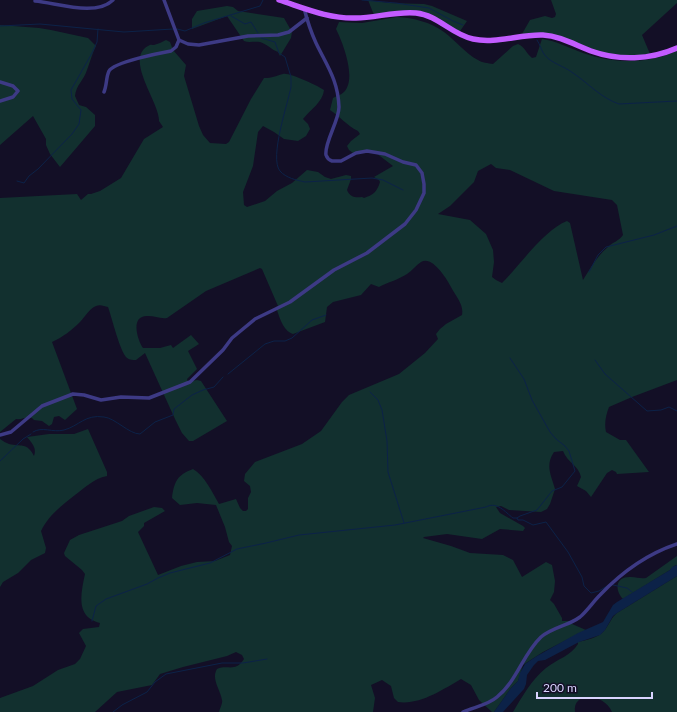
<svg xmlns="http://www.w3.org/2000/svg" width="677" height="712" font-family="Lato,sans-serif">
	<rect width="100%" height="100%" fill="#130f26"/>
	<g fill="#12302f" fill-rule="evenodd">
		<path d="M 368,0 L 389,3 L 424,4 L 432,6 L 467,21 L 458,34 L 447,27 L 421,15 L 374,15 Z"/>
		<path d="M 551,0 L 677,0 L 677,3 L 642,35 L 650,54 C 606,63 565,34 522,34 L 530,20 L 545,16 L 552,18 L 555,17 L 556,14 Z"/>
		<path d="M 227,6 L 233,7 L 238,11 L 284,18 L 292,32 L 291,38 L 280,56 L 278,52 C 272,50 267,44 260,42 C 254,41 249,43 244,41 L 227,16 L 192,29 L 192,19 L 197,11 Z"/>
		<path d="M 397,17 C 414,18 430,22 444,32 C 455,40 466,54 478,60 C 482,63 488,63 493,64 L 513,46 L 518,44 C 525,47 526,53 532,58 L 536,57 L 542,39 C 557,41 569,48 583,53 C 614,64 647,64 677,51 L 677,380 L 632,397 L 609,407 C 606,415 604,423 606,432 L 620,440 L 626,440 L 649,472 L 617,474 L 616,472 L 612,470 L 607,473 L 591,497 L 586,491 L 577,486 L 581,477 C 579,466 567,462 563,451 L 554,452 C 545,465 551,475 555,489 L 550,504 L 547,509 L 541,512 L 509,510 L 501,506 L 496,507 L 500,513 L 523,526 L 525,528 L 523,531 L 500,529 L 482,539 L 447,534 L 424,537 L 423,538 L 451,546 L 470,553 L 503,555 L 513,560 L 522,577 L 546,562 L 552,565 L 555,581 L 554,592 L 550,600 L 554,604 L 562,618 L 562,621 L 573,621 L 572,624 L 586,630 L 543,652 L 523,665 L 518,681 L 511,688 L 494,712 L 492,712 L 479,700 L 471,685 L 461,679 C 442,690 420,705 398,702 L 394,698 L 391,686 L 382,680 L 371,685 L 375,698 L 373,712 L 219,712 C 220,708 223,703 222,700 C 220,689 211,679 217,669 C 228,664 235,673 244,659 L 242,655 L 236,652 L 227,656 L 183,667 L 160,674 L 152,685 L 117,692 L 95,712 L 0,712 L 0,698 L 33,686 L 58,670 L 75,664 L 80,659 L 86,646 L 79,633 L 83,629 L 99,627 L 100,623 C 75,617 81,593 85,574 L 82,570 L 65,556 L 64,553 L 70,540 L 79,535 L 122,521 L 129,516 L 154,507 L 162,508 L 165,511 L 144,523 L 144,526 L 138,532 L 158,575 L 181,566 L 197,562 L 215,561 L 230,555 L 232,546 L 229,542 L 225,527 L 216,505 L 197,503 L 180,505 L 172,498 C 174,482 177,475 193,469 C 205,476 212,492 219,504 L 236,499 L 240,508 L 243,511 L 246,511 L 248,509 L 248,498 L 251,492 L 250,486 L 244,481 L 245,474 L 255,462 L 302,444 L 321,431 L 342,402 L 349,395 L 399,374 L 425,353 L 438,339 L 436,334 L 440,329 L 446,324 L 462,315 C 464,304 456,297 451,287 C 447,279 432,255 421,262 C 416,265 412,271 407,274 C 398,280 388,282 379,287 L 371,284 L 361,295 L 333,302 L 327,307 L 325,322 L 293,334 C 283,331 279,316 276,307 L 278,306 L 262,269 L 260,268 L 206,291 L 167,318 C 160,319 155,316 148,316 C 130,315 137,339 143,348 L 160,348 L 171,345 L 173,348 L 191,335 L 199,344 L 188,351 L 197,369 L 187,379 L 188,382 L 197,380 L 201,381 L 227,421 L 193,441 L 189,441 L 182,433 L 175,419 L 145,353 L 136,360 C 133,360 130,360 127,358 C 120,352 112,318 108,307 C 104,306 100,304 96,306 C 89,309 85,317 80,322 C 72,330 63,337 52,342 L 77,409 L 65,420 L 59,416 L 54,417 L 52,424 L 49,426 L 42,421 L 34,420 L 32,418 C 26,416 22,420 16,419 L 0,432 L 0,198 L 77,194 L 81,200 L 88,194 L 91,194 L 100,191 L 121,178 L 144,139 L 163,127 L 159,121 C 160,103 124,59 148,46 C 151,44 151,45 154,45 C 158,44 162,42 166,40 L 170,42 L 173,50 L 186,65 L 184,76 L 199,126 L 203,135 L 210,143 L 226,144 L 229,142 L 251,99 L 264,78 C 273,78 275,76 283,74 C 289,72 318,86 324,90 C 323,102 310,110 303,119 L 308,124 L 310,129 L 306,136 L 298,141 L 284,139 L 274,132 L 263,126 L 258,132 L 253,166 L 243,192 L 244,205 L 247,207 L 265,201 L 277,191 L 292,183 L 307,170 L 318,172 L 325,177 L 331,179 L 346,175 L 351,176 L 351,179 L 347,190 C 350,197 355,198 362,197 L 364,198 C 373,195 377,192 380,182 L 379,180 L 374,177 L 393,166 L 376,153 L 364,152 L 353,153 L 349,150 L 347,146 L 351,141 L 360,134 L 358,131 C 346,125 341,117 330,110 L 333,98 C 336,96 341,95 344,92 C 357,79 343,43 336,29 L 339,22 L 362,23 ZM 491,164 L 496,168 L 510,170 L 554,191 L 612,200 L 617,205 L 623,235 C 619,241 613,242 608,247 C 597,256 590,269 583,280 L 570,223 L 567,221 C 545,229 520,265 502,283 L 496,280 L 492,277 L 494,262 L 493,250 L 486,234 L 470,220 L 438,214 L 450,206 L 474,182 L 478,171 Z"/>
		<path d="M 0,25 L 39,28 L 51,30 L 88,38 L 96,46 C 92,54 90,62 87,70 C 84,80 76,85 75,96 L 79,105 L 86,107 L 95,115 L 95,126 L 60,167 L 50,154 L 46,145 L 46,139 L 33,116 L 0,145 Z"/>
		<path d="M 88,429 L 107,472 L 107,476 C 93,479 86,487 75,495 C 61,506 49,515 41,531 L 46,548 L 45,553 L 31,560 L 18,573 L 3,582 L 0,587 L 0,439 C 3,441 6,443 9,444 C 21,447 27,442 34,456 C 37,448 32,443 27,437 L 49,434 L 74,434 Z"/>
		<path d="M 677,556 L 677,565 L 674,566 L 670,570 L 623,599 C 614,589 616,576 631,577 C 637,577 640,579 646,578 Z"/>
		<path d="M 677,576 L 677,712 L 612,712 C 604,693 572,691 575,712 L 513,712 C 522,697 532,679 546,668 C 557,659 571,656 578,644 L 578,642 C 586,640 598,638 604,631 C 609,625 611,618 617,613 Z"/>
	</g>
	<path fill="#0c2248" d="M 677,565 L 677,576 L 617,613 L 613,616 L 605,630 L 600,635 L 579,642 L 545,660 L 538,661 L 534,665 L 527,675 L 526,684 L 524,689 L 503,712 L 494,712 L 511,688 L 518,681 L 520,673 L 525,664 L 537,656 L 578,633 L 603,622 L 613,605 L 617,602 L 670,570 L 672,567 Z"/>
	<g fill="none" stroke-linecap="round" stroke-linejoin="round">
		<g stroke="#0c2248" stroke-width="1">
			<path d="M 362,0 L 396,3 L 429,8 L 453,21 L 463,25"/>
			<path d="M 231,16 L 245,24 L 251,22 L 258,33"/>
			<path d="M 0,26 L 40,24 L 124,32 L 173,29"/>
			<path d="M 177,29 L 185,31 L 204,23 L 260,6 L 263,0"/>
			<path d="M 261,38 L 275,42 L 279,53 L 285,57 L 291,77 L 291,87 C 288,103 269,158 280,171 C 286,178 296,180 305,182 L 372,178 L 383,180 L 403,190"/>
			<path d="M 537,40 C 540,44 541,50 544,54 C 550,63 564,66 573,73 C 588,83 601,98 619,104 L 677,101"/>
			<path d="M 17,181 L 24,183 L 29,176 L 38,169 L 72,134 L 79,124 L 81,110 L 72,99 L 71,90 L 92,53 L 97,42 L 98,29"/>
			<path d="M 589,272 L 598,255 L 606,247 L 654,235 L 677,226"/>
			<path d="M 510,358 L 524,379 L 532,400 L 550,432 L 556,439 L 565,446 L 569,451 L 575,471 L 562,487 L 552,491 L 537,510 L 520,516 L 517,518"/>
			<path d="M 595,360 L 605,374 L 647,411 L 661,410 L 669,407 L 677,411"/>
			<path d="M 228,374 L 265,344 L 274,341 L 285,341 L 292,338 L 312,320 L 326,315"/>
			<path d="M 370,392 L 378,400 L 382,410 L 387,441 L 388,472 L 404,523"/>
			<path d="M 33,432 C 42,426 53,433 64,430 C 79,426 85,414 104,417 C 115,418 129,434 140,434 L 155,422 L 173,415 L 174,409 L 192,395 L 203,390 L 214,387 L 223,377"/>
			<path d="M 0,461 L 23,439 L 31,434"/>
			<path d="M 613,585 L 627,588 L 632,592"/>
			<path d="M 92,621 L 96,606 L 106,599 L 147,584 L 158,578 L 170,573 L 210,563 L 237,549 L 266,543 L 299,535 L 395,525 L 486,507 C 497,501 505,512 513,518 L 517,518 L 518,520 L 523,520 L 533,525 L 546,522 L 568,552 L 582,577 L 584,586 L 591,593 L 599,591 L 607,586"/>
			<path d="M 113,712 L 122,705 L 147,692 L 155,682 L 166,674 L 222,663 L 243,663 L 267,659"/>
		</g>
		<g stroke="#3d3a85" stroke-width="3.5">
			<path d="M 35,1 C 57,3 96,17 113,0"/>
			<path d="M 179,40 L 188,44 L 199,45 L 248,36 L 278,35 L 289,32 L 307,18"/>
			<path d="M 0,82 L 13,86 L 18,91 L 13,97 L 0,101"/>
			<path d="M 104,92 C 107,85 106,77 109,71 C 114,62 160,53 171,51 L 176,47 L 179,40 L 164,0"/>
			<path d="M 0,435 L 11,432 L 42,406 L 73,394 L 84,395 L 101,400 L 121,397 L 149,398 L 190,382 L 223,350 L 232,338 L 255,319 L 290,302 L 334,270 L 367,253 L 405,224 L 416,210 L 424,193 L 424,184 L 422,173 L 416,165 L 403,162 L 385,154 L 367,151 L 356,153 L 341,161 L 332,161 C 329,160 327,158 326,155 C 324,143 339,121 339,107 C 338,80 327,66 316,43 C 311,32 307,20 304,8"/>
			<path d="M 463,712 C 474,707 488,705 497,697 C 517,681 523,654 541,637 C 553,627 568,626 580,617 C 587,611 593,602 600,595 C 622,572 647,554 677,544"/>
		</g>
		<path stroke="#c25bff" stroke-width="5.5" d="M 279,0 C 304,8 329,19 356,18 C 375,18 396,11 416,13 C 438,15 452,35 473,39 C 496,44 520,34 543,35 C 560,36 575,45 591,51 C 619,61 650,60 677,48"/>
	</g>
	<path d="M537 692v6h115v-6" fill="none" stroke="#d9d4ff" stroke-width="2"/>
	<text x="543" y="692" font-size="12" fill="#d9d4ff" stroke="#130f26" stroke-width="3" paint-order="stroke">200 m</text>
</svg>
